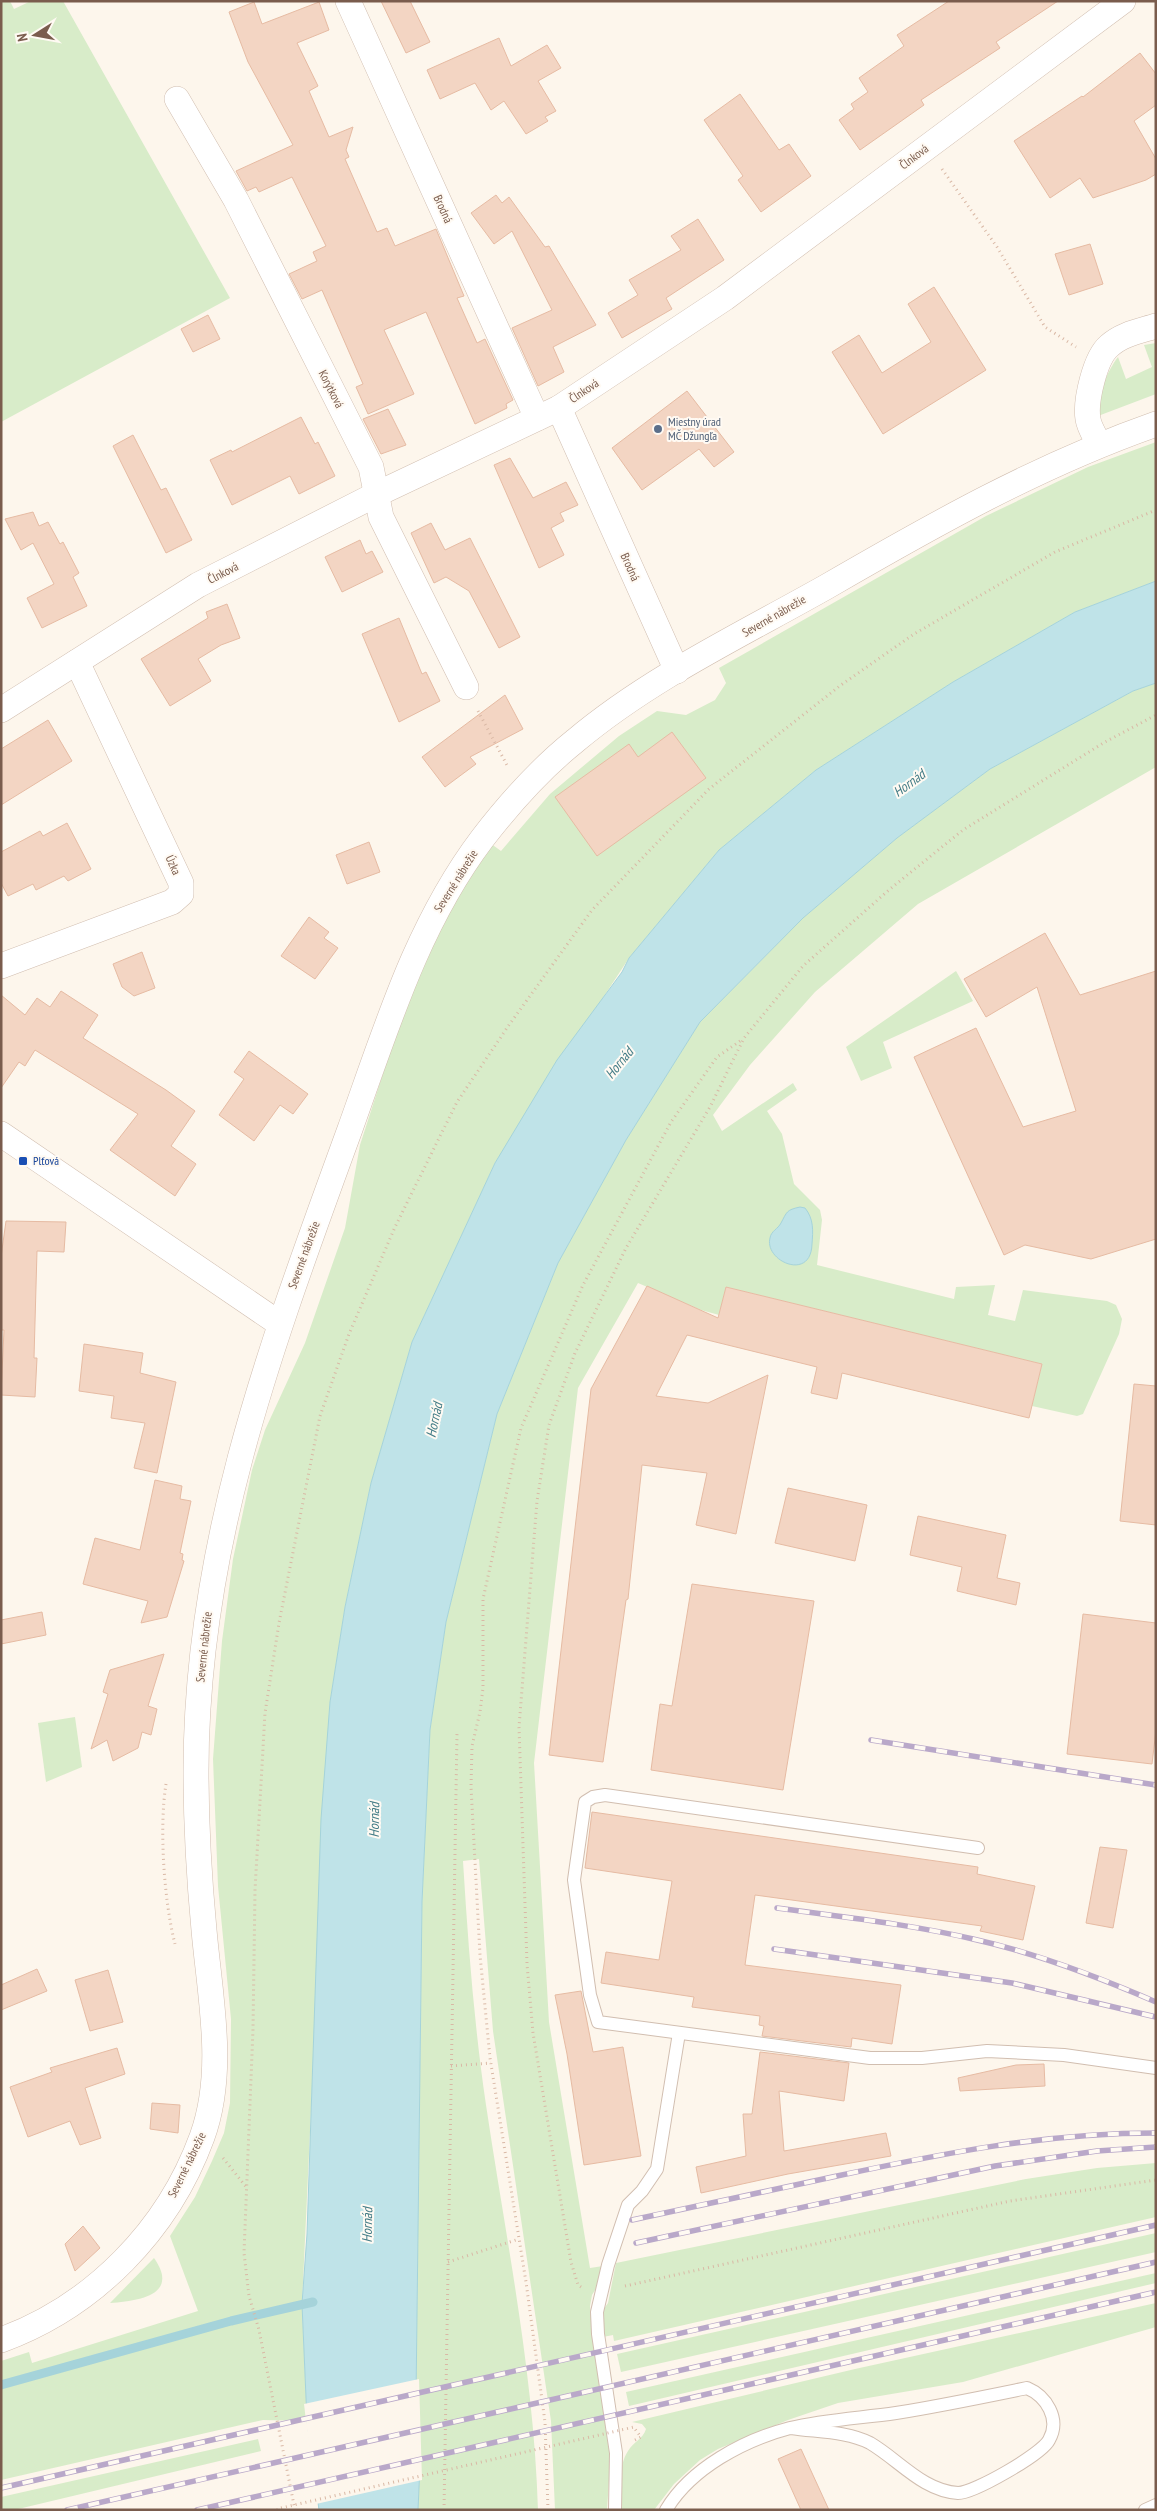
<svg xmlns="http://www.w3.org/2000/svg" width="1157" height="2511" font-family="'PT Sans Narrow',sans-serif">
	<rect width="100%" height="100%" fill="#fdf6ec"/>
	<g fill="#d8ecc9">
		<path d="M 1,1 L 10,1 L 14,9 L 31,1 L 63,1 L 230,298 L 1,422 Z"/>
		<path d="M 1156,343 L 1156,394 L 1098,416 C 1097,396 1106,373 1118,357 L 1126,379 L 1152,367 L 1144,345 Z"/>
		<path d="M 1156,442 L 1156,581 L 1075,612 L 953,682 L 816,770 L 719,850 L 629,958 L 495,1163 L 412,1342 L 371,1483 L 345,1607 L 330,1702 L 302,2304 L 307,2421 L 263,2420 L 1,2480 L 1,2361 L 29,2352 L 32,2363 L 198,2311 L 170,2236 L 195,2197 L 212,2161 L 224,2133 L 230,2103 L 231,2019 L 218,1886 L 213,1759 L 222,1641 L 233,1559 L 252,1470 L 265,1430 L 305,1343 L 345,1228 L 360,1145 L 435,912 L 483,838 L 501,851 L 550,794 L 619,736 L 657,711 L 686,715 L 715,700 L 726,683 L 719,668 L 986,516 L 1088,467 Z"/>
		<path d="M 1156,683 L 1156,767 L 918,904 L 815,992 L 750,1065 L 713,1115 L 722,1131 L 793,1083 L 797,1090 L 767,1111 L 782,1134 L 794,1184 L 820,1210 L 822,1220 L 817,1265 L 954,1299 L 956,1287 L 995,1285 L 988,1315 L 1015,1321 L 1023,1290 L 1107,1301 L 1116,1305 L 1122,1319 L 1119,1334 L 1083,1414 L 1077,1416 L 1032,1406 L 1042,1364 L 726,1287 L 719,1315 L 701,1310 L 638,1283 L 578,1388 L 534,1763 L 549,2022 L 590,2268 L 603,2266 L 600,2282 L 592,2295 L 590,2306 L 592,2330 L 611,2451 L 607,2510 L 555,2510 L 551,2421 L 493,2031 L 479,1859 L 463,1861 C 468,1942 474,2024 486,2105 C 506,2239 534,2374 538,2510 L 418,2510 L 420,2466 L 416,2398 L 422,1902 L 430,1730 L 446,1622 L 497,1414 L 558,1263 L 626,1140 L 700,1022 L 803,918 L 897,838 L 990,769 L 1133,691 Z"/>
		<path d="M 956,971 L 973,1001 L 883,1042 L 892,1068 L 861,1081 L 846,1047 Z"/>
		<path d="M 75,1717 L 82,1767 L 46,1782 L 38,1723 Z"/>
		<path d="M 1156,2163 L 1156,2217 L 614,2341 L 613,2335 L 603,2337 L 603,2310 L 608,2303 L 616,2263 L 1026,2179 L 1097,2168 Z"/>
		<path d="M 1156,2233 L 1156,2252 L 621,2372 L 617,2354 Z"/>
		<path d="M 154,2258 C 180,2295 139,2301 110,2303 Z"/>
		<path d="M 1156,2273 L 1156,2283 L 629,2406 L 626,2392 Z"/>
		<path d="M 1156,2303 L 1156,2327 L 963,2382 L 838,2403 L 788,2420 L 718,2449 L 700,2460 L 674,2484 L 654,2510 L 619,2510 C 620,2492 618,2466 628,2451 C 633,2442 643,2439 646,2429 L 642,2424 L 632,2422 L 855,2369 Z"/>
		<path d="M 258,2439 L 261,2451 L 14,2510 L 1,2510 L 1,2497 Z"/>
	</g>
	<g fill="#bfe3e8" stroke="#a5d3da">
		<path d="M 1156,581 L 1156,683 L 1133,691 L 990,769 L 897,838 L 803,918 L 700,1022 L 626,1140 L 558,1263 L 497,1414 L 446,1622 L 430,1730 L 422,1902 L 416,2398 L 420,2466 L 418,2510 L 319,2510 L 307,2421 L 302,2304 L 307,2234 L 321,1819 L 330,1702 L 345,1607 L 371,1483 L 412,1342 L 495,1163 L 557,1060 L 622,972 L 629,958 L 719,850 L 816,770 L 953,682 L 1075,612 Z"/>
		<path d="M 800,1207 L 805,1208 C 814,1219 813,1231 812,1244 C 811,1282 764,1261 770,1238 C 771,1231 778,1229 781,1223 C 787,1212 786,1210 800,1207 Z"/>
	</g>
	<path fill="#fdf6ec" d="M 419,2379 L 422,2480 L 316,2504 L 304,2404 Z"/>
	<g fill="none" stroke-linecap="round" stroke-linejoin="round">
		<path stroke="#a5d3da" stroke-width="9" d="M 1,2385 L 231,2321 L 313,2302"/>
	</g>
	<g fill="#f3d5c3" stroke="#e6bba3">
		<path d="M 381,1 L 410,1 L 430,42 L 406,53 Z"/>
		<path d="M 949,1 L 1058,1 L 996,42 L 1000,48 L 921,100 L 924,105 L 860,150 L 839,120 L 854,109 L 851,104 L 868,92 L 859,78 L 904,46 L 897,35 Z"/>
		<path d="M 254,2 L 262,24 L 319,2 L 329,30 L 297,43 L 318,86 L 309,91 L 329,137 L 353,127 L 346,150 L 349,157 L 345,159 L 377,232 L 387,228 L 395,246 L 436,229 L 464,296 L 457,298 L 477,343 L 485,339 L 513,400 L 506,404 L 507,408 L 475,424 L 426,312 L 384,330 L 414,394 L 368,414 L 356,387 L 363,384 L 322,290 L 302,299 L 289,274 L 317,261 L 313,252 L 326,246 L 292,177 L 259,192 L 256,187 L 247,191 L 236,171 L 293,145 L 248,62 L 229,12 Z"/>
		<path d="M 499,38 L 511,66 L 547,45 L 561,68 L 538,81 L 556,111 L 545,117 L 548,121 L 526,134 L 504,101 L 491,110 L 475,83 L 440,99 L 427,70 Z"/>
		<path d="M 1140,53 L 1156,74 L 1156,105 L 1134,121 L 1156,159 L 1156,174 L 1146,180 L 1093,198 L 1080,178 L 1050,198 L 1014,141 L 1082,96 L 1083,97 Z"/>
		<path d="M 740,94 L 779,150 L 789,144 L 811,176 L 761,212 L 738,180 L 743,176 L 704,120 Z"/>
		<path d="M 496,195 L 502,203 L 509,197 L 545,247 L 549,246 L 596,325 L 553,347 L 564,372 L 538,386 L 512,328 L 552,310 L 512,231 L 494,244 L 471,213 Z"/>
		<path d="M 698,219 L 724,260 L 666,298 L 672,309 L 622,338 L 608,313 L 638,295 L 629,280 L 681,250 L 671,236 Z"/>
		<path d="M 1090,244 L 1103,284 L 1069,295 L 1055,254 Z"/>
		<path d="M 934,287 L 986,370 L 883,434 L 832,352 L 859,335 L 882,373 L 931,342 L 908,304 Z"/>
		<path d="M 208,315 L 220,339 L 193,352 L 181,329 Z"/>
		<path d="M 687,391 L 734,452 L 714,467 L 699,449 L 642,490 L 612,448 Z"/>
		<path d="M 388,409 L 406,445 L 381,454 L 363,419 Z"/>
		<path d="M 301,417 L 315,444 L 318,442 L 335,476 L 299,494 L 290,476 L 232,505 L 210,460 L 231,450 L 232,452 Z"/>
		<path d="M 133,435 L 161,490 L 166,488 L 192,540 L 166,553 L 113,446 Z"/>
		<path d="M 510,458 L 533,498 L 566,482 L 578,505 L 560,513 L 564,521 L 551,528 L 564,555 L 539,568 L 494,465 Z"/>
		<path d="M 33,512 L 39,526 L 48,522 L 60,544 L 63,542 L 79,573 L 73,577 L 87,606 L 42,628 L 27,598 L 54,584 L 33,543 L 21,550 L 5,519 Z"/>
		<path d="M 431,523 L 445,550 L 470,538 L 520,637 L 499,648 L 469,591 L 446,577 L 434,583 L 411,533 Z"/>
		<path d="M 360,540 L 366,554 L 372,551 L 383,572 L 342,592 L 325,557 Z"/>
		<path d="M 227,604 L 240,638 L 221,645 L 198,659 L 211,681 L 170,706 L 141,659 L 208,618 L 206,612 Z"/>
		<path d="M 399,618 L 422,674 L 426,672 L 440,701 L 399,722 L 362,634 Z"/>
		<path d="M 505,695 L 523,729 L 470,757 L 476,764 L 445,787 L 422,757 Z"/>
		<path d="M 48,720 L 72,761 L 1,805 L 1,749 Z"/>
		<path d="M 672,732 L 706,778 L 597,856 L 555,797 L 629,744 L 638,757 Z"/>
		<path d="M 67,823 L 91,869 L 68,881 L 64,876 L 36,890 L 33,884 L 8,896 L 1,883 L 1,852 L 40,831 L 43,836 Z"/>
		<path d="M 369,842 L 380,872 L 347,884 L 336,855 Z"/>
		<path d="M 309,917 L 329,932 L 324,938 L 338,948 L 315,979 L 281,956 Z"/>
		<path d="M 1045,933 L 1080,995 L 1156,971 L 1156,1239 L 1091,1259 L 1025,1245 L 1004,1255 L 914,1057 L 976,1028 L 1023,1127 L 1076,1111 L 1037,987 L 986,1017 L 964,979 Z"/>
		<path d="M 142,952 L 155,988 L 134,996 L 122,987 L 113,964 Z"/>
		<path d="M 61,991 L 98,1015 L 83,1038 L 166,1090 L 195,1111 L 171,1146 L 196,1164 L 175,1196 L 110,1150 L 138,1114 L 35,1050 L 25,1066 L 19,1062 L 1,1088 L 1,995 L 25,1015 L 37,998 L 50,1007 Z"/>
		<path d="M 249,1051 L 308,1094 L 293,1114 L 280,1105 L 254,1141 L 219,1115 L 244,1079 L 234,1072 Z"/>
		<path d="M 6,1221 L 66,1222 L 64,1252 L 37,1251 L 34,1358 L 37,1358 L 35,1397 L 1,1395 L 4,1330 L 1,1330 L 1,1257 Z"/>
		<path d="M 647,1286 L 718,1318 L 726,1287 L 1042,1364 L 1029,1418 L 842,1373 L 837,1399 L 811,1393 L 817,1367 L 687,1335 L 656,1396 L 708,1403 L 768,1375 L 736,1534 L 696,1525 L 707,1473 L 642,1465 L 628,1599 L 626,1600 L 603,1762 L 549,1755 L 591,1389 Z"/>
		<path d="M 84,1344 L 143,1353 L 140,1373 L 176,1382 L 157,1473 L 134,1468 L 145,1423 L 111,1418 L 114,1396 L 79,1391 Z"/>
		<path d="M 1134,1384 L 1156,1386 L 1156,1525 L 1120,1521 Z"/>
		<path d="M 155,1480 L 182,1486 L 180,1499 L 191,1501 L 180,1553 L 183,1554 L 182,1560 L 184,1561 L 167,1617 L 141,1623 L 148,1601 L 83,1584 L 95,1538 L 140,1550 Z"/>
		<path d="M 788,1488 L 867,1505 L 855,1561 L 775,1543 Z"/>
		<path d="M 918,1516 L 1006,1535 L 997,1578 L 1020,1583 L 1016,1605 L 957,1591 L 962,1567 L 910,1555 Z"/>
		<path d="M 692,1584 L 814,1601 L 783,1790 L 651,1770 L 660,1704 L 672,1706 Z"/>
		<path d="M 42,1612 L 46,1635 L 1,1644 L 1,1620 Z"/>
		<path d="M 1083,1614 L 1156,1623 L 1156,1730 L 1152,1764 L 1067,1754 Z"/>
		<path d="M 164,1654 L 148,1706 L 157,1709 L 151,1735 L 142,1732 L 138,1748 L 113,1761 L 107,1740 L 91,1749 L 108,1694 L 103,1692 L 110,1670 Z"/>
		<path d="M 592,1812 L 978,1867 L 977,1874 L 1035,1886 L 1023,1940 L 980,1931 L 982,1926 L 755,1895 L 745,1965 L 901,1985 L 892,2044 L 852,2038 L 851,2047 L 762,2036 L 764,2026 L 759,2025 L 760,2016 L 692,2007 L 694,1997 L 601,1983 L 606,1952 L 659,1960 L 672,1881 L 585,1868 Z"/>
		<path d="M 1100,1847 L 1127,1850 L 1113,1928 L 1086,1923 Z"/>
		<path d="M 37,1969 L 47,1991 L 1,2010 L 1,1985 Z"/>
		<path d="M 108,1970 L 123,2022 L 90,2031 L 75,1980 Z"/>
		<path d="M 581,1991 L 593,2052 L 623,2047 L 641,2156 L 584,2165 L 567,2054 L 555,1995 Z"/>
		<path d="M 117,2048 L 125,2074 L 85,2088 L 101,2138 L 80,2145 L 70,2121 L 28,2137 L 10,2087 L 52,2072 L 50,2068 Z"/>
		<path d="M 760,2052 L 849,2063 L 844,2101 L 779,2091 L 784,2151 L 886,2133 L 891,2156 L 788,2174 L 701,2193 L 696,2167 L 746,2156 L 743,2114 L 752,2114 Z"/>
		<path d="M 1044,2064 L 1045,2086 L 960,2091 L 958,2078 L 1016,2065 Z"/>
		<path d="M 152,2103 L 180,2105 L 178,2133 L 150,2129 Z"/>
		<path d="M 83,2226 L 100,2248 L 75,2271 L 65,2244 Z"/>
		<path d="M 801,2449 L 829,2510 L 801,2510 L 778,2459 Z"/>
	</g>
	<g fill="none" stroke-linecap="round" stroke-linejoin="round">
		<g stroke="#d1beb0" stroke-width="14">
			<g id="service">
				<path d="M 978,1848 L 605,1795 L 593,1797 L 585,1802 L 574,1880 L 590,1995 L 598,2022 L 870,2058 L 922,2058 L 987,2051 L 1064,2055 L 1156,2068"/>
				<path d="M 615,2510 L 616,2453 L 598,2334 L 597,2312 L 608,2265 L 628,2205 L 642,2191 L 657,2169 L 679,2033"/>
				<path d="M 666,2510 C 691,2468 744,2440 790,2428 C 824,2420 861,2418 896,2413 C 940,2406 983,2397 1027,2388 C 1046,2396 1061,2419 1049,2440 C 1042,2454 974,2493 958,2493 C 923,2491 899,2460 870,2443 C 847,2431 816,2432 791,2428"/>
				<path d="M 1145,2510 L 1156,2505"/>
			</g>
		</g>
		<g stroke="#d1beb0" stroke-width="26">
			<g id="minor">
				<path d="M 348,1 L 537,418"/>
				<path d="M 177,99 L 236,200 L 371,467 L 381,517 L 466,687"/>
				<path d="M 559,408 L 677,671"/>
				<path d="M 1099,444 C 1095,436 1089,427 1088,419 C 1085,401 1095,358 1109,346 C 1122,334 1140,331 1156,326"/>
				<path d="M 1,710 L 198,585 L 375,495 L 559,408 L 725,298 L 1123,1"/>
				<path d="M 1,966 L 172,902 L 181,894 L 181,883 L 77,662"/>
				<path d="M 1,1134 L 280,1324"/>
				<path d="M 1,2340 C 94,2306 168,2230 202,2137 C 226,2071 210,1998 204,1930 C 199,1877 196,1824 196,1771 C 196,1541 273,1341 350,1129 C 386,1029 417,925 482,839 C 509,804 540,769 575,741 C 650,678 741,635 826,587 C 933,525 1039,465 1156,424"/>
			</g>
		</g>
		<g stroke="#d9b8a5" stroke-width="3" stroke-dasharray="1 4" stroke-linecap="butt">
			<path d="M 942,169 L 997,247 L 1045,327 L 1076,347"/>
			<path d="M 478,711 L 508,767"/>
			<path d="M 166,1784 C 159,1828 164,1901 175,1944"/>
			<path d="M 451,2066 L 491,2063"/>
			<path d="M 223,2158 L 247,2188"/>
			<path d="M 448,2262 L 519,2239"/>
			<path d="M 625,2286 L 1010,2201 L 1156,2180"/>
			<path d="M 581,2287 L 578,2285 L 571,2262 L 533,2033 L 527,1964 L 519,1727 L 537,1501 L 549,1425 L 575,1353 L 626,1248 L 710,1107 L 744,1038 L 803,966 L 890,889 L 963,830 L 1105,742 L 1156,715"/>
			<path d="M 635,2440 L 641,2437 L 635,2429"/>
			<path d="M 277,2510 L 281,2508"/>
			<path d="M 295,2510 L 259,2330 L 249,2296 L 244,2253 L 253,2029 L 255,1890 L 265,1713 L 279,1623 L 320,1416 L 349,1334 L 395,1227 L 457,1102 L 509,1025 L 592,910 L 709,789 L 841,685 L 914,634 L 1055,552 L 1156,510"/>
			<path d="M 444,2510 L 457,1733"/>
			<path d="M 548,2510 L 545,2422 L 526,2282 L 490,2058 L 480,1955 L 471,1787 L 472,1746 L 480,1712 L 483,1688 L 483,1599 L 521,1428 L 583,1285 L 671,1122 L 717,1057 L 743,1039"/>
		</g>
		<use href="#service" stroke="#fff" stroke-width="12"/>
		<use href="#minor" stroke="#fff" stroke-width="25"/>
		<g stroke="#b9a8c9" stroke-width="5.5">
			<g id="rail">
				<path d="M 871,1740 L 1156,1785"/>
				<path d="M 777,1908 C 842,1917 909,1924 973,1939 C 1036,1953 1096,1976 1156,2002"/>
				<path d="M 774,1949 L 1012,1983 L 1156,2017"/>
				<path d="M 632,2220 C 700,2205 769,2191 837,2176 C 945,2153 1044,2133 1156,2133"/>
				<path d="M 636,2243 L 995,2166 L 1097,2151 L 1156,2147"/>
				<path d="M 1,2488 L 1156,2225"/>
				<path d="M 67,2510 L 1156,2262"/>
				<path d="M 197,2510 L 1156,2292"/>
			</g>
		</g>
		<use href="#rail" stroke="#fffaf3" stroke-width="4" stroke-dasharray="11" stroke-linecap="butt"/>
		<path stroke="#d9b8a5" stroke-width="3" stroke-dasharray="1 4" stroke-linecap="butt" d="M 281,2508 L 634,2427"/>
	</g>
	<circle fill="#5c6f8a" stroke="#fffaf3" stroke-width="2" cx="658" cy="429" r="5"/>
	<rect fill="#1a4fb4" stroke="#fffaf3" stroke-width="2" x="18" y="1156" width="10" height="10" rx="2.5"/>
	<g text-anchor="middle" stroke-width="4" stroke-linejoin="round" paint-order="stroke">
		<g font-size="12" fill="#7a5c4d" stroke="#fffaf3">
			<text transform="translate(914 157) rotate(-37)" y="4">Člnková</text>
			<text transform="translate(443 209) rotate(66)" y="4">Brodná</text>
			<text transform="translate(331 389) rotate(63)" y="4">Korýtková</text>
			<text transform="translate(584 391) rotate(-34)" y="4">Člnková</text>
			<text transform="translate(630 567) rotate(66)" y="4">Brodná</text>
			<text transform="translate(223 573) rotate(-27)" y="4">Člnková</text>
			<text transform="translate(774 616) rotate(-30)" y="4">Severné nábrežie</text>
			<text transform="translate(173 865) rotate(65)" y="4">Úzka</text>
			<text transform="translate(456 881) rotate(-58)" y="4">Severné nábrežie</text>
			<text transform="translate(304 1255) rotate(-70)" y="4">Severné nábrežie</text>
			<text transform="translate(204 1647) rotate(-84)" y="4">Severné nábrežie</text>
			<text transform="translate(187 2165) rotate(-64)" y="4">Severné nábrežie</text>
		</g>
		<g font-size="12" fill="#4e5e75" stroke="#fffaf3" text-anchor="start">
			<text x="668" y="426">Miestny úrad<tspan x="668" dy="14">MČ Džungľa</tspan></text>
		</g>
		<g font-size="12" fill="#164399" stroke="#fffaf3" text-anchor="start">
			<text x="33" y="1165">Plťová</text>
		</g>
		<g font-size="14" font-style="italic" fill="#437c86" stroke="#fffaf3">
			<text transform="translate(909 783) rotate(-36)" y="5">Hornád</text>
			<text transform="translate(619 1063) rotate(-51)" y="5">Hornád</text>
			<text transform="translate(434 1420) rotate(-78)" y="5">Hornád</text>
			<text transform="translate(374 1820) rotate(-89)" y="5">Hornád</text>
			<text transform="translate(367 2225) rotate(-89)" y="5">Hornád</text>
		</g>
	</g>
	<rect width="1157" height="2511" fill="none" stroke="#7a5c4d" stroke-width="5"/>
	<g transform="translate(35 35) rotate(259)" stroke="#fffaf3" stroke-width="4" paint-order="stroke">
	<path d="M0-4L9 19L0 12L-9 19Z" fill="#7a5c4d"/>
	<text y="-8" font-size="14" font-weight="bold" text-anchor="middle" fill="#7a5c4d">N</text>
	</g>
</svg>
